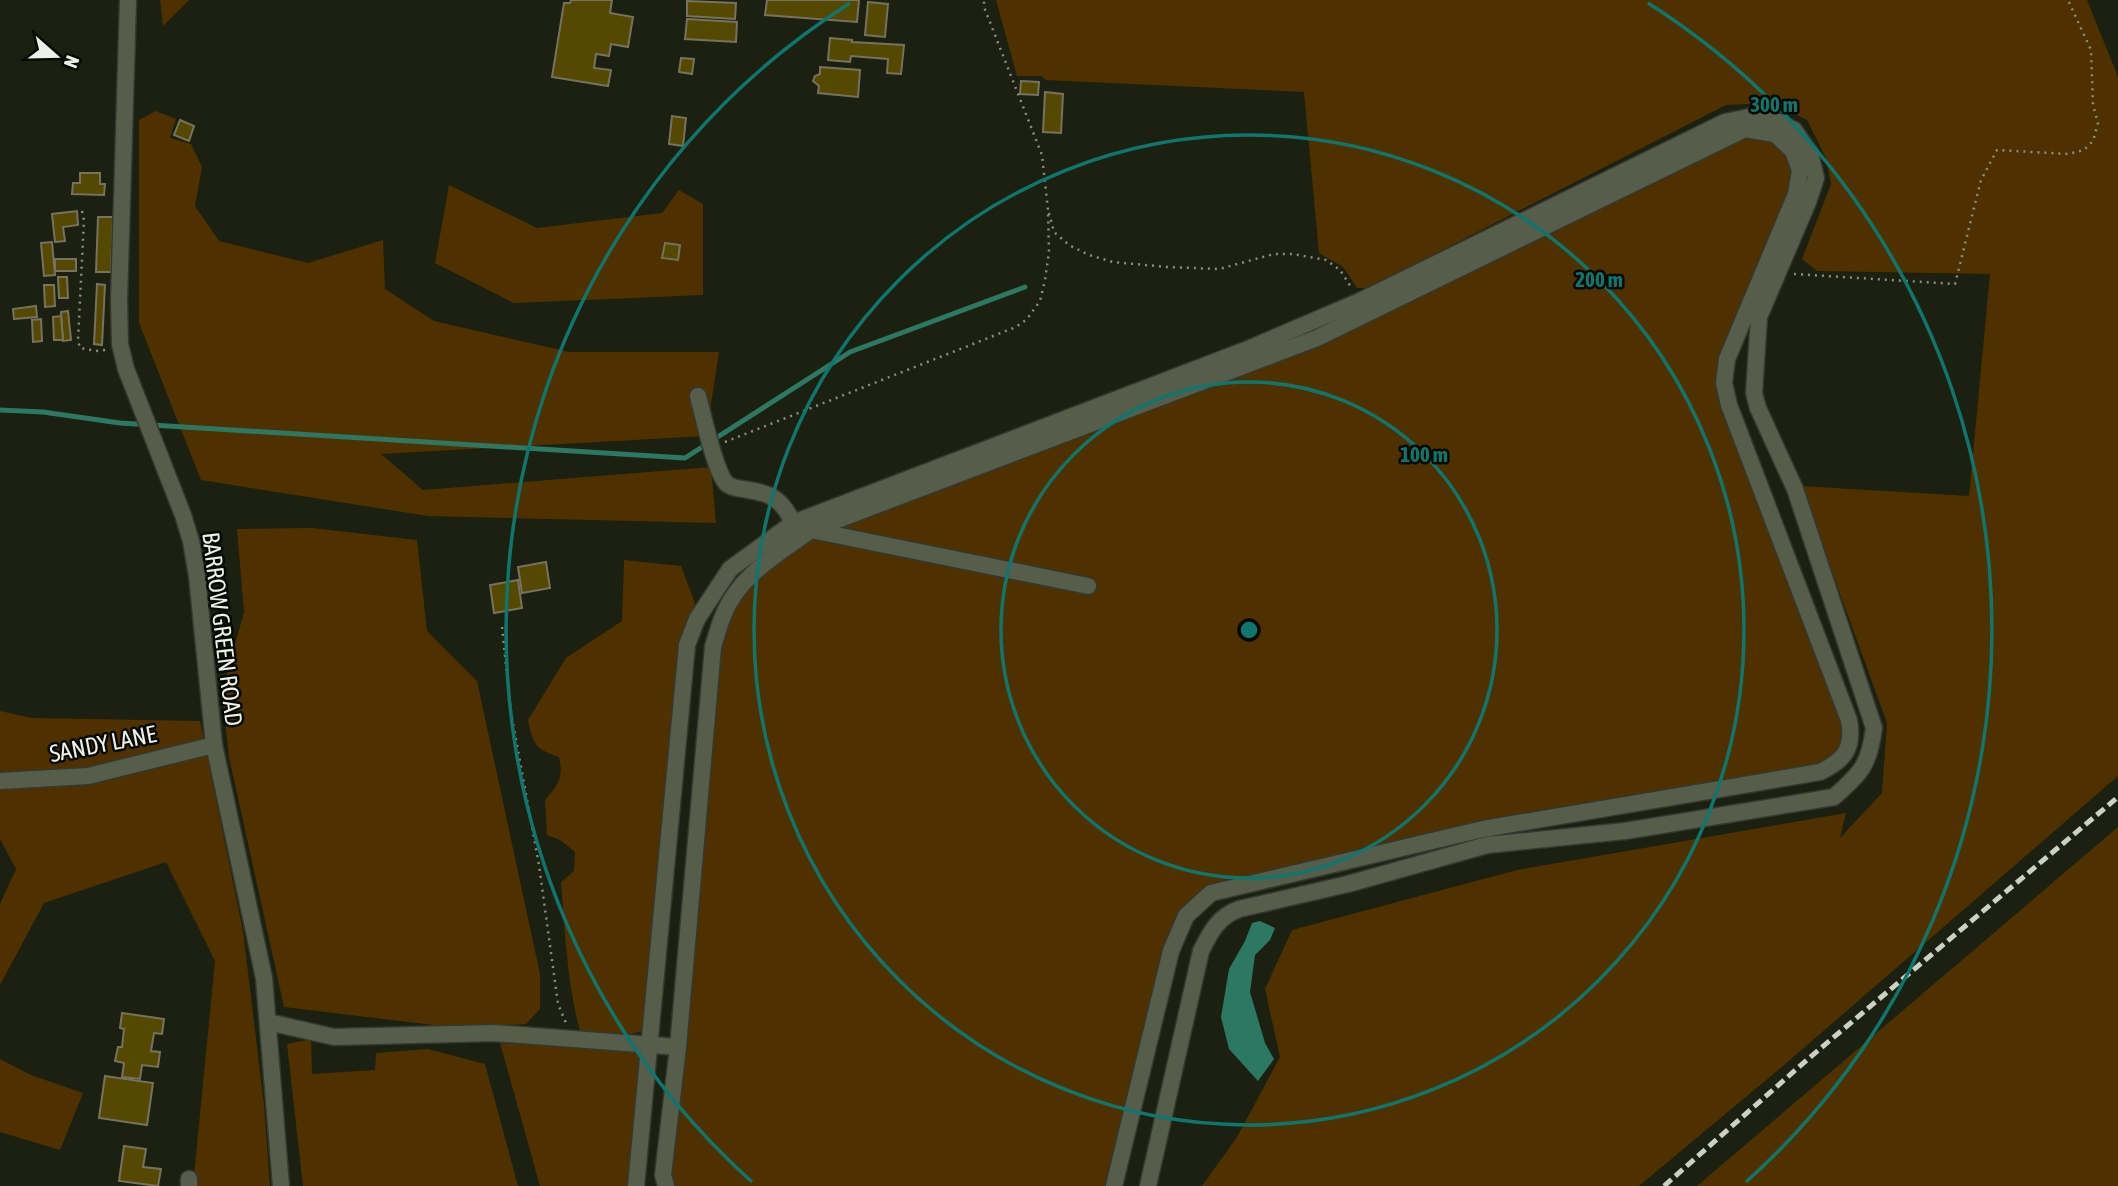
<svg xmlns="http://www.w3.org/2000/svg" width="2118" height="1186" font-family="'Asap Condensed',sans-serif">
	<rect width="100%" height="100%" fill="#1b2010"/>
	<g fill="#4f3100">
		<path d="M 160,0 L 189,0 L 163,26 Z"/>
		<path d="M 996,0 L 2087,0 L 2118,77 L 2118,776 L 1783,1066 L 1639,1186 L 1202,1186 L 1237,1137 L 1280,1057 L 1265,989 L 1292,930 L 1517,870 L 1846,813 L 1840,838 L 1882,793 L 1887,723 L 1801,486 L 1969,496 L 1990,274 L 1817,271 L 1802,259 L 1831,184 L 1826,158 L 1807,120 L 1772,103 L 1726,105 L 1368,288 L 1357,288 L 1343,267 L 1319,253 L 1304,92 L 1046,80 L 1041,76 L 1017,76 Z"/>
		<path d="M 156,111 L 176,119 L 170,138 L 191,144 L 202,167 L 195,206 L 219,241 L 308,263 L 383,240 L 385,289 L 434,321 L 569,352 L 719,352 L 706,436 L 381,454 L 423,490 L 711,467 L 716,523 L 428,516 L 201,480 L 139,323 L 139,120 Z"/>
		<path d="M 1747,134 C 1784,140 1791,149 1794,185 L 1718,384 L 1845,720 L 1843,749 L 1819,768 L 1240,877 L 1207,888 L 1183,912 L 1108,1186 L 671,1186 L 668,1174 L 718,648 L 728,615 L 749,585 L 797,544 L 1330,339 Z"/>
		<path d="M 449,185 L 537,228 L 662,213 L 679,190 L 703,204 L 703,295 L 514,303 L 435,263 Z"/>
		<path d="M 312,528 L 417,540 L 427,631 L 477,681 L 540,974 L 540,1009 L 526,1024 L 458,1028 L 284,1007 L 229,757 L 222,691 L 244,612 L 237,529 Z"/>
		<path d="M 624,560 L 681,566 L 695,603 L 666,907 L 647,1030 L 618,1037 L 580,1031 C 567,983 565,932 561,882 L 574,871 L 575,852 L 560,840 L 547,835 L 545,800 C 558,786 564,777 559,757 C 535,749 533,744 528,720 L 566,658 L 622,621 Z"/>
		<path d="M 0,711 L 32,718 L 200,721 L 243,931 L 264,1105 L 270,1186 L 193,1186 L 215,961 L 166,862 L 44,903 L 0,985 L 0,904 L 16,869 L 0,839 Z"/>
		<path d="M 2118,827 L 2118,1186 L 1697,1186 Z"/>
		<path d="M 311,1039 L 312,1074 L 375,1070 L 376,1053 L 428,1049 L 485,1064 L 518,1186 L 303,1186 L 287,1044 Z"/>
		<path d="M 500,1043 L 647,1050 L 628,1186 L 540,1186 Z"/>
		<path d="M 0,1059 L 31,1075 L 83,1093 L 60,1150 L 0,1132 Z"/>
	</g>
	<path fill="#2c7863" d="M 1260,921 L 1275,928 L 1270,940 L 1255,955 L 1250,992 L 1265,1043 L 1274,1059 L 1258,1081 L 1229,1049 L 1221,1017 L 1229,969 L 1245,941 L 1252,923 Z"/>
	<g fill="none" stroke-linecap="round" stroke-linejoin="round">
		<path stroke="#2c7863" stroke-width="5" d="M 0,410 L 43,412 L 120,423 L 685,458 L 850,352 L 1025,287"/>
	</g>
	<g fill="#554801" stroke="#76725f" stroke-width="2">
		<path d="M 571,0 L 612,0 L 610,13 L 633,17 L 628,47 L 611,44 L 609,56 L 596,54 L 594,68 L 611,70 L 608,86 L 552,77 L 564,3 L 570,3 Z"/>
		<path d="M 767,0 L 859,0 L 857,22 L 765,15 Z"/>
		<path d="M 687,1 L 736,3 L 735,19 L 687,16 Z"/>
		<path d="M 868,2 L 888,4 L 885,37 L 865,35 Z"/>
		<path d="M 687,19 L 737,22 L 736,42 L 685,39 Z"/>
		<path d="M 830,38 L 852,40 L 852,42 L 904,45 L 901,74 L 887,73 L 888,59 L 851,56 L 850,62 L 828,60 Z"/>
		<path d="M 681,58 L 694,59 L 692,74 L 679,72 Z"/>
		<path d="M 820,67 L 860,70 L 858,97 L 818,93 L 819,86 L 813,81 L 815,76 L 820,74 Z"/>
		<path d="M 1021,81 L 1039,82 L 1038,95 L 1020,94 Z"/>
		<path d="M 1045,92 L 1063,94 L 1061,133 L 1043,132 Z"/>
		<path d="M 672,116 L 686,118 L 683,146 L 669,144 Z"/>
		<path d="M 180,120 L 194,126 L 189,141 L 174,135 Z"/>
		<path d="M 80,173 L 100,173 L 100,184 L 105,184 L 104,195 L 72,194 L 73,183 L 80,183 Z"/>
		<path d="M 77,211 L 78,225 L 63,227 L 65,241 L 55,242 L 52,214 Z"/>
		<path d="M 98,217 L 113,217 L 111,272 L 96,272 Z"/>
		<path d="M 52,242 L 55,275 L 44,276 L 41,243 Z"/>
		<path d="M 665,243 L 680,245 L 678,260 L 662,258 Z"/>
		<rect x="55" y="259" width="21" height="12"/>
		<path d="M 58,277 L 67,277 L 68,298 L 59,298 Z"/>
		<path d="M 97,284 L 105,285 L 102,345 L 94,344 Z"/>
		<path d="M 44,285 L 54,285 L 55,306 L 45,307 Z"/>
		<path d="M 36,306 L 37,317 L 14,319 L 13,309 Z"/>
		<path d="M 68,311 L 71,340 L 63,341 L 61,312 Z"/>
		<path d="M 61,316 L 63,340 L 54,340 L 53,317 Z"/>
		<path d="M 41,319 L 42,341 L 33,342 L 32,320 Z"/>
		<path d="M 546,562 L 550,588 L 522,593 L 518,567 Z"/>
		<path d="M 518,580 L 522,608 L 494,613 L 490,585 Z"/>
		<path d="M 122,1013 L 164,1019 L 162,1034 L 154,1033 L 151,1051 L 160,1052 L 158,1067 L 142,1065 L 140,1079 L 122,1077 L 124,1063 L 115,1061 L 118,1047 L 122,1047 L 124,1029 L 120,1028 Z"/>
		<path d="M 105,1076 L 153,1083 L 147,1125 L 99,1118 Z"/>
		<path d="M 124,1146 L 146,1149 L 143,1167 L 161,1169 L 158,1186 L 119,1181 Z"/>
	</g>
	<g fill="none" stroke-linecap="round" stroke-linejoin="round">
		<g stroke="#34382f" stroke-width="19">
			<g id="minor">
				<path d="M 128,0 L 119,300 L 120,344 L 126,369 L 183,515 L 191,541 L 197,576 L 214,745 L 264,978 L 281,1186"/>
				<path d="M 698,396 C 703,414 715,473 727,484 C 734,489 740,488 748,490 C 772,493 783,501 793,523 L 811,530 L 1088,586"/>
				<path d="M 0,781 L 88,776 L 214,745"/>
				<path d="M 268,1022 L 334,1037 L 494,1033 L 678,1047"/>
				<path d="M 189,1186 L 189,1179"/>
				<path d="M 636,1186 L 687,645 L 697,619 L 730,569 L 793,523 L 1248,349 L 1360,301 L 1725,122 L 1749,117 L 1770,118 L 1794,130 L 1810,153 L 1816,178 L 1808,202 L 1759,317 L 1754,393 L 1758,408 L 1795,489 L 1874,728 C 1869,765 1862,772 1834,797 L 1625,831 L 1487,845 L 1348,884 L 1239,909 C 1218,917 1211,931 1201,951 L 1148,1186"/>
				<path d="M 666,1186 L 663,1175 L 678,1047 L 713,647 C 716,637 719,626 723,616 C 738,576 778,554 811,530 L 1317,338 L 1745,129 L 1775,134 L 1793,151 L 1800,170 L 1796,194 L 1727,359 L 1724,383 L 1729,405 L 1849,720 C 1854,748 1845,760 1820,772 L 1483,829 L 1211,893 L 1186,916 L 1171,951 L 1114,1186"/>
			</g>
		</g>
		<g stroke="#8b8f82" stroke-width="2.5" stroke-dasharray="2 5" stroke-linecap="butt">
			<path d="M 82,211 L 84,220 L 78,340 L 80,348 L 96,351 L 106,350"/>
			<path d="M 1049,213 L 1054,232 L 1069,245 L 1089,255 L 1113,262 L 1167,267 L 1219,269 L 1274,254 L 1293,254 L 1326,260 L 1340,270 L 1351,287"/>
			<path d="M 1794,274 L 1955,284 L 1981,180 L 1997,150 L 2068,154 L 2084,150 L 2093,141 L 2098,123 L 2093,105 L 2091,50 L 2068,0"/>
			<path d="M 725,442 L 1016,327 L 1027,319 L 1040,301 L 1045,280 L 1049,252 L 1048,210 L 1042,155 L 984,7 L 984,0"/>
			<path d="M 502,627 L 511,713 L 539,865 L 558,1004 L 566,1023"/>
		</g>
		<use href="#minor" stroke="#575d4b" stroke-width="16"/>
		<path stroke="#ccd0c5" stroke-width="5" stroke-dasharray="10 5" stroke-linecap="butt" d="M 1664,1186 L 1808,1059 L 2118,797"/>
	</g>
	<g fill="none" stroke="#0f766e" stroke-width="3.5">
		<circle cx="1249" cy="630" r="248"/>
		<circle cx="1249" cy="630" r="495"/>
		<path d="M752 1182A743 743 0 0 1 850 3M1648 3A743 743 0 0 1 1746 1182"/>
	</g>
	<g text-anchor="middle" stroke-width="5" stroke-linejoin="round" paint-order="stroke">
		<g font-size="24" fill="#edf0e6" stroke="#070904">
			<text transform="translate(222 629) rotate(83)" y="8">BARROW GREEN ROAD</text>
			<text transform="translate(103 744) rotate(-11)" y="8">SANDY LANE</text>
		</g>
	</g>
	<circle cx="1249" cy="630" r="10" fill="#0f766e" stroke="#070904" stroke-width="3.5"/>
	<g font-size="21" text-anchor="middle" font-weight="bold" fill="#0f766e" stroke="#070904" stroke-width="5" stroke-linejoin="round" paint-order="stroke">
		<text x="1774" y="112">300 m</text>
		<text x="1599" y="287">200 m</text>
		<text x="1424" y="462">100 m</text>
	</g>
	<g transform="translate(56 56) rotate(110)" stroke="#070904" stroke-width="5" paint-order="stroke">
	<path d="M0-5L12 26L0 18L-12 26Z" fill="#edf0e6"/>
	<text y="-10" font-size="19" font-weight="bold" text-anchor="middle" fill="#edf0e6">N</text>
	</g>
</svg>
